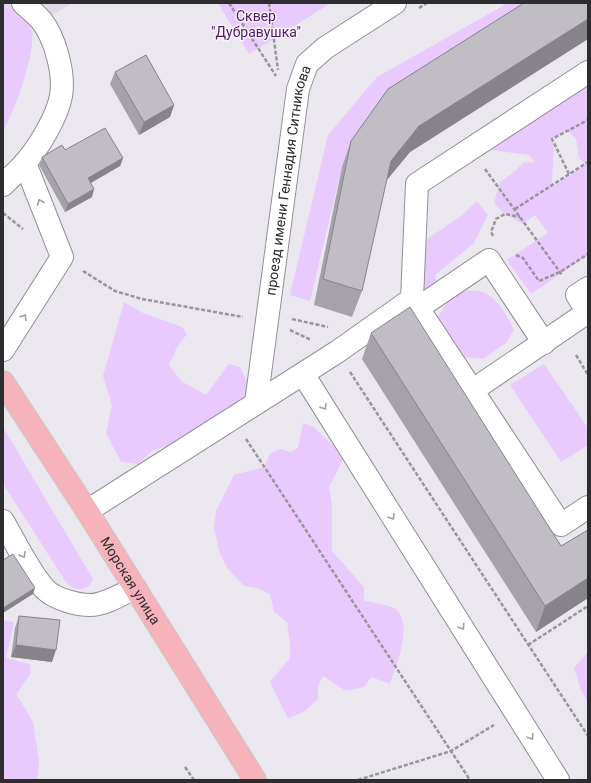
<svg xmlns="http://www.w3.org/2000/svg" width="591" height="783" font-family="Roboto,sans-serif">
	<rect width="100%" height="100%" fill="#ebe7ef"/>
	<path fill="#e2d9e8" d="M 3,3 L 73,3 L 31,28 L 20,16 L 3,5 Z"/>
	<g fill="#e8cafe" fill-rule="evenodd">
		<path d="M 218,3 L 331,3 L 249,54 Z"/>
		<path d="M 508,3 L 544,3 L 384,102 L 342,167 L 310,301 L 290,295 L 328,135 L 377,77 Z"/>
		<path d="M 3,5 C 12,9 28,19 31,28 C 38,49 14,112 3,131 Z"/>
		<path d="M 588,82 L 588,255 L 531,294 L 507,260 L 548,233 L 535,215 L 523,224 L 505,214 L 494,203 L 500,182 L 514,172 L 523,163 L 535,162 L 529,155 L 492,150 L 496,143 L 546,113 ZM 567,130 L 576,139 L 579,158 L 586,164 L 552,187 C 551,171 556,155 552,139 Z"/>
		<path d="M 477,201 L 488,215 L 474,243 L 435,275 L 437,285 L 423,296 L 423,242 L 461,216 Z"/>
		<path d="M 464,291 C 469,291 478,290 483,292 C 498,298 507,316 514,330 L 506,343 L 483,359 L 464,357 L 445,332 L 438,317 L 450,298 Z"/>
		<path d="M 124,302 L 143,313 L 182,327 L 187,334 L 177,347 L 169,365 L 181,381 L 206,395 L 229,364 L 240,367 L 247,381 L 252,398 L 204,428 L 172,444 L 152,451 L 138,464 L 121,462 L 106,433 L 112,405 L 103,376 Z"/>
		<path d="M 544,364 L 588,428 L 588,445 L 561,462 L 510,385 Z"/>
		<path d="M 303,423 L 314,427 L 344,457 L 329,487 L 332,505 L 332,551 L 364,587 L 364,601 C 371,602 388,605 394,608 C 415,623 396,665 390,684 L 371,677 L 364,687 L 346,691 L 323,676 L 318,686 L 318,699 L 304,712 L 288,718 L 270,682 L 290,658 L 290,643 L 287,622 L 274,612 L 270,594 L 257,588 L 244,586 L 228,569 L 220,554 L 214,528 L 216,511 L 234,475 L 264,467 L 270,454 L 280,449 L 291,452 L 298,448 Z"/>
		<path d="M 3,427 L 93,579 C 88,592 75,592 66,582 L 3,484 Z"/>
		<path d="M 3,620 L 14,622 L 6,658 L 30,664 L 31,673 L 16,694 L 33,722 L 39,761 L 37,780 L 3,780 Z"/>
		<path d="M 588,652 L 588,702 L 581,690 L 574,668 Z"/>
	</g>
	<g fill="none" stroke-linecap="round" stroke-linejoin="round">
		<g stroke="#938f96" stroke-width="24">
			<g id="minor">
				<path d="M 588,72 L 417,184 L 412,299 L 561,525 L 588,507"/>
				<path d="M 3,185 C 10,178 18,171 25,163 C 39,147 57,117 61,96 C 65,74 55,37 41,20 C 36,14 29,9 23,3"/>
				<path d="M 588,288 L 577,295 L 588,312"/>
				<path d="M 418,308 L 489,260 L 544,343"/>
				<path d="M 3,350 L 62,257 L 25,163"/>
				<path d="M 303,374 L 558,780"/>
				<path d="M 473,390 L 588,312"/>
				<path id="s1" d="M 256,403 L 298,89 L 307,64 L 325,48 L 395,3"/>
				<path d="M 87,511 L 337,352 L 412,299"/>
				<path d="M 3,521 C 13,538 33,579 47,591 C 56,599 77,605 90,605 C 105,605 122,594 135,588"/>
			</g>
		</g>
		<g stroke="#c8c8c9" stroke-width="24">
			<g id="major">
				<path id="s2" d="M 3,382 L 87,511 L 255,780"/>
			</g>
		</g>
		<g stroke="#98959b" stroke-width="2.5" stroke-dasharray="4 2" stroke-linecap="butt">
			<path d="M 229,3 L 276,76"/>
			<path d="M 269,3 L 278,70"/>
			<path d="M 419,8 L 427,3"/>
			<path d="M 485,169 L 562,275"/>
			<path d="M 569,174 L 552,139 L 588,120"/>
			<path d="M 515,209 L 588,162"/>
			<path d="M 3,213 L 23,229"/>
			<path d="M 493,236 L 491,232 L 496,219 L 505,214 L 520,217"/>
			<path d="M 516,255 L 523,258 L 539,281 L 560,272 L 588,254"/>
			<path d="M 83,271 L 115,291 L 142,299 L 243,317"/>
			<path d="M 292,319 L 328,327"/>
			<path d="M 290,330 L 311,340"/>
			<path d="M 576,355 L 588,375"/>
			<path d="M 350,372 L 588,736"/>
			<path d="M 246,439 L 470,780"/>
			<path d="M 528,645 L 588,606"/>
			<path d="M 185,767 L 194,780"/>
			<path d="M 358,780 L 451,751 L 494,725"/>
		</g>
		<use href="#minor" stroke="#fff" stroke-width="22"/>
		<use href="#major" stroke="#f7b3bc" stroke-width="22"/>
	</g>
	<g fill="#a5a3a9">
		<path d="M 588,3 L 588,39 L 410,152 L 386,181 L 362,291 L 352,317 L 314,305 L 342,167 L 351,141 Z"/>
		<path d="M 115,72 L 174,105 L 170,117 L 139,135 L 110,84 Z"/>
		<path d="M 65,150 L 123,158 L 120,166 L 91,183 L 92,197 L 65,212 L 39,165 L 42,157 Z"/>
		<path d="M 371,333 L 561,546 L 588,530 L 588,598 L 536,632 L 362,359 Z"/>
		<path d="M 19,616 L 52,662 L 11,657 L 15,628 Z"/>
	</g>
	<g fill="#86848a">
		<path d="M 588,19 L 588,39 L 410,152 L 381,187 L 391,161 L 419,126 Z"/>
		<path d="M 174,105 L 170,117 L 139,135 L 144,122 Z"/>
		<path d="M 123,158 L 120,166 L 85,186 L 88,178 Z"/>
		<path d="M 94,189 L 92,197 L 65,212 L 68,204 Z"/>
		<path d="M 588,578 L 588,598 L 536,632 L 545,606 Z"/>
		<path d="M 35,588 L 33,594 L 3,613 L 3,608 Z"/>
		<path d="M 16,645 L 56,650 L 52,662 L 11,657 Z"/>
	</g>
	<g fill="#c0bdc5" stroke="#86848a">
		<path d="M 524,3 L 588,3 L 588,19 L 419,126 L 391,161 L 362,291 L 323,279 L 351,141 L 388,89 Z"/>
		<path d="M 146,55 L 174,105 L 144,122 L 115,72 Z"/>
		<path d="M 105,128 L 123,158 L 88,178 L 94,189 L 68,204 L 42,157 L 62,145 L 65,150 Z"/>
		<path d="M 410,307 L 561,546 L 588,530 L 588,578 L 545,606 L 371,333 Z"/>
		<path d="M 13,554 L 35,588 L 3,608 L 3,560 Z"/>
		<path d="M 19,616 L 60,620 L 56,650 L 16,645 Z"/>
	</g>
	<defs><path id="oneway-chevron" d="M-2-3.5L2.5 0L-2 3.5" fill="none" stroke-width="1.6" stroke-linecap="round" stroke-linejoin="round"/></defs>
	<g stroke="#a0a0a1">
		<use href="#oneway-chevron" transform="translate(40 202) rotate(-112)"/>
		<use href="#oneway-chevron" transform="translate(24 317) rotate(-58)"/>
		<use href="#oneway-chevron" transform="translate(324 407) rotate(58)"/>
		<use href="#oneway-chevron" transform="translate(392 517) rotate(58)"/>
		<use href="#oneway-chevron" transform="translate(23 555) rotate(60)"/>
		<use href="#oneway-chevron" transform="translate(462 627) rotate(57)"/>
		<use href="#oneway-chevron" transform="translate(531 737) rotate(58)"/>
	</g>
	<g text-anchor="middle" stroke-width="3" stroke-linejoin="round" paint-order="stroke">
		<g font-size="14" fill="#4b1967" stroke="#f9f4fc">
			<text x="256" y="21">Сквер<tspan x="256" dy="16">"Дубравушка"</tspan></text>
		</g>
		<g font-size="14" fill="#2d2c2e" stroke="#f9f4fc">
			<text dy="5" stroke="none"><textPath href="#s1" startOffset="225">проезд имени Геннадия Ситникова</textPath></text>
			<text dy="5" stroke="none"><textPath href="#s2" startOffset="236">Морская улица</textPath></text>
		</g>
	</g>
	<rect width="591" height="783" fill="none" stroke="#2d2c2e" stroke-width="8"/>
</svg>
